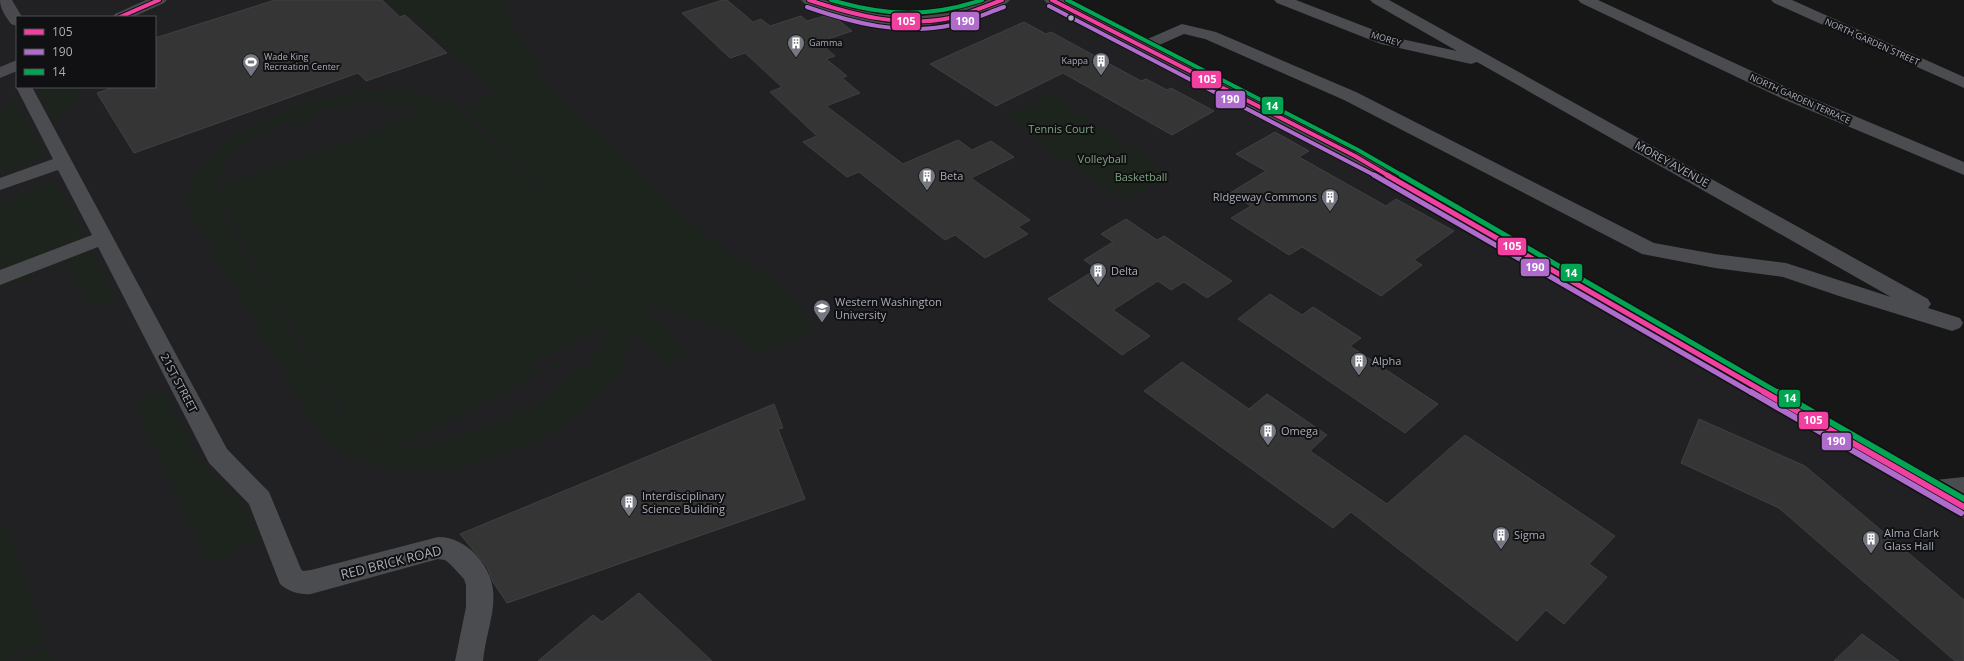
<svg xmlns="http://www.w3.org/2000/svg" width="1964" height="661" font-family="'Open Sans',sans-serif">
	<rect width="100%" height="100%" fill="#171717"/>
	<path fill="#212123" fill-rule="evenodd" d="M 0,0 L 811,0 L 902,23 L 949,18 L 1002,0 L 1052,0 L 1355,156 L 1964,507 L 1964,661 L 0,661 ZM 17,17 L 155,17 L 155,87 L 17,87 Z"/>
	<g fill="#1d241e" fill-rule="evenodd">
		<path d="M 386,0 L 501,0 L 520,38 L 553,91 L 654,187 L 729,255 L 754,266 L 780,283 L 798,303 L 812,331 L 754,355 L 747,340 L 722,326 L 645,306 L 689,354 L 666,367 L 633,332 C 627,353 622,369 608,387 C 555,453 414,500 339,450 C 331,445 324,436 317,429 L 191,214 C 190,207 187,197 188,190 C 191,176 206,160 216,151 C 269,103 389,71 455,105 L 623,283 L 463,107 L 496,93 C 467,68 440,39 410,13 L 401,13 ZM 370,102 C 403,104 417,103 444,125 L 598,293 L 607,318 L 603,348 L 576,375 L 538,403 L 496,424 L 450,440 L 413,449 L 372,440 L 344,421 L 221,212 L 213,194 L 213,191 L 347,420 L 372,437 L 395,443 L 532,373 L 537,362 L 605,326 L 605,319 L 596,294 L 440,124 L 425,112 L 213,190 C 215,185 216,177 219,173 C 248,124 318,108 370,102 Z"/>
		<path d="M 36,87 L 85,87 L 81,95 L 63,113 L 56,124 Z"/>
		<path d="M 1052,95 L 1173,176 L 1124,202 L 1004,116 Z"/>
		<path d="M 16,101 L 45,157 L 0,173 L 0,115 L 11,102 Z"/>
		<path d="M 313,113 L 318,119 L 294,128 L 289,121 Z"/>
		<path d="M 57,182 L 59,186 L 54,188 L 57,193 L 62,192 L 83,233 L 80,240 L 0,275 L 0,214 L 2,213 L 0,202 Z"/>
		<path d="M 86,251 L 94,254 L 116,297 L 90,308 L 68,263 L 47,271 L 44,264 Z"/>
		<path d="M 36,268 L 39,274 L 0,290 L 0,282 Z"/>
		<path d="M 563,358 L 565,362 L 404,445 L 397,444 Z"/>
		<path d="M 164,390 L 204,468 L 241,502 L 250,516 L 259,537 L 221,559 L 208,563 L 134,404 Z"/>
		<path d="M 8,526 L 46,639 L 6,661 L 0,661 L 0,530 Z"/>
		<path d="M 48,645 L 54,661 L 19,661 Z"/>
	</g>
	<g fill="#353536" stroke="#3f4043">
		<path d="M 275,0 L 382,0 L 400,17 L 405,15 L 447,53 L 366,81 L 358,73 L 134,153 L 97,93 L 114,87 L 155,87 L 155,38 Z"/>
		<path d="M 723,0 L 727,0 L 753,22 L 761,19 L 770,26 L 801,16 L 807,21 L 831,14 L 852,31 L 819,42 L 835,56 L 826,59 L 847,76 L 842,78 L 860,93 L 826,106 L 903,164 L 958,140 L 972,150 L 991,141 L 1014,157 L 971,178 L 1030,220 L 1018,227 L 1028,234 L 985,258 L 955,235 L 945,240 L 859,172 L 847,177 L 803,142 L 817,136 L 770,92 L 782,87 L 745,53 L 730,58 L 682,13 Z"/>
		<path d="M 1024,22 L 1046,34 L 1051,32 L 1141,81 L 1146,79 L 1167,90 L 1171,88 L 1214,111 L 1172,135 L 1063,73 L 996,106 L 930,64 Z"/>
		<path d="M 1275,132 L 1309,151 L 1299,157 L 1386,206 L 1396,199 L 1454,231 L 1414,260 L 1422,265 L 1381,296 L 1302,247 L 1289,255 L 1231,218 L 1251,206 L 1230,193 L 1266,171 L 1236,154 Z"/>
		<path d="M 1126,219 L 1157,240 L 1164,236 L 1232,281 L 1207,298 L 1184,282 L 1171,290 L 1158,281 L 1113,310 L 1150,336 L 1122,355 L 1048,299 L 1097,269 L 1084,260 L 1113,242 L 1101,234 Z"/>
		<path d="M 1270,294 L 1302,315 L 1313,307 L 1361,338 L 1350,346 L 1438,404 L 1405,433 L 1238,319 Z"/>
		<path d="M 1182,362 L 1249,409 L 1267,394 L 1327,435 L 1310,451 L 1387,504 L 1465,435 L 1615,536 L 1589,564 L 1607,577 L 1564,624 L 1546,610 L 1517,641 L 1351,512 L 1333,528 L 1144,391 Z"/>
		<path d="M 774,404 L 783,428 L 778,429 L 805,499 L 507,603 L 493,582 L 487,567 L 460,534 Z"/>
		<path d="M 1699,419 L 1805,466 L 1964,600 L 1964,661 L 1955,661 L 1779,508 L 1681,463 Z"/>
		<path d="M 639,593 L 712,661 L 538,661 L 593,615 L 602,622 Z"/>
		<path d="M 1862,634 L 1899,661 L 1834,661 Z"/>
	</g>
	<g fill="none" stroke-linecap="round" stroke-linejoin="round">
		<g fill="#4b4c50" fill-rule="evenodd">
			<path d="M 1274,0 L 1296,0 L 1392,37 L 1457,51 L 1373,3 L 1370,0 L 1389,0 L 1928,299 L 1931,304 L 1928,308 L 1960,318 L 1963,323 L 1960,328 L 1952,331 L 1842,297 L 1783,277 L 1715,268 L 1642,254 L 1344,100 L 1205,39 L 1184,34 L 1148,50 L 1142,52 L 1136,50 L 1134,47 L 1136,44 L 1182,24 L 1216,32 L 1356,92 L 1654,243 L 1715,254 L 1786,263 L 1891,297 L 1477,62 L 1471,64 L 1381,44 L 1277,3 Z"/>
			<path d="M 1578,0 L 1598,0 L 1795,91 L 1964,162 L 1964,175 L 1783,99 L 1581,3 Z"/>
			<path d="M 1771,0 L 1792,0 L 1964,77 L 1964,88 L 1774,3 Z"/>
			<path d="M 17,85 L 17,87 L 32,87 L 227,449 L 269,492 L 301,569 L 303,571 L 311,570 L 438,537 C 453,537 466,544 476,555 C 508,590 487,621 483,661 L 455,661 L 466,607 L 466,585 L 464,579 L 450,564 L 445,560 L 438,559 L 311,594 C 300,595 289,592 280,584 L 249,504 L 209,463 L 98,247 L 0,285 L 0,270 L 92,235 L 58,170 L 0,190 L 0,178 L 53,159 L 16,87 Z"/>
			<path d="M 1964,477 L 1964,497 L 1935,500 L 1926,497 L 1922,490 L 1926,483 L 1935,480 Z"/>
		</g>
		<g fill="#4a4a4e" fill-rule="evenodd">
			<path d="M 0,0 L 12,0 L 22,17 L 17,17 L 17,26 L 11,24 C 6,17 0,9 0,0 Z"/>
			<path d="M 146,0 L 167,0 L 164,3 L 133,17 L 112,17 L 115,14 Z"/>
			<path d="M 801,0 L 824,0 L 878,14 L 913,17 L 949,13 L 988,0 L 1010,0 L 1007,3 C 939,28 903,35 832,13 C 823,10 807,8 801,0 Z"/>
			<path d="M 1044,0 L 1064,0 L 1362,152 L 1964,494 L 1964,518 L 1955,514 L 1348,160 L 1047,3 Z"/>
			<path d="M 17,60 L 17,71 L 0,78 L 0,67 Z"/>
		</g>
		<g stroke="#111113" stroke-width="6">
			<g id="bus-1-far2">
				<path d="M 809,0 C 854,15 902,28 950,18 C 968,14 985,6 1002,0"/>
				<path d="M 1052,0 L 1355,156 L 1389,176"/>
				<path d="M 120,17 L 159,0"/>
			</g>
		</g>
		<g stroke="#111113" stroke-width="8">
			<path id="bus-1-far1" d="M 1387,175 L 1766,393"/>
		</g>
		<g stroke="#111113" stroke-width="9">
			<path id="bus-1" d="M 1764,392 L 1964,507"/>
		</g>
		<g stroke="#111113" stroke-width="6">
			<g id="bus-2-far2">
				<path d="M 1049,6 L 1376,176"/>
				<path d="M 807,7 C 853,23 903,36 952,25 C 970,21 987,13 1004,7"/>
			</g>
		</g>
		<g stroke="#111113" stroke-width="8">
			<path id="bus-2-far1" d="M 1374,175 L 1752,393"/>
		</g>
		<g stroke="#111113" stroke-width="9">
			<path id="bus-2" d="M 1751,392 L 1961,513"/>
		</g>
		<g stroke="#111113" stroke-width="6">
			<g id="bus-3-far2">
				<path d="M 831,0 C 886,16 927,18 982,0"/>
				<path d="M 1067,0 L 1358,150 L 1403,176"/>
			</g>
		</g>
		<g stroke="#111113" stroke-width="8">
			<path id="bus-3-far1" d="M 1401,175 L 1779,393"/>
		</g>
		<g stroke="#111113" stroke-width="9">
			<path id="bus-3" d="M 1778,392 L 1964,499"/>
		</g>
		<use href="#bus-1-far2" stroke="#f240a1" stroke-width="4"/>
		<use href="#bus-1-far1" stroke="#f240a1" stroke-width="5"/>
		<use href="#bus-1" stroke="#f240a1" stroke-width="6"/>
		<use href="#bus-2-far2" stroke="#b06ccc" stroke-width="4"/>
		<use href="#bus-2-far1" stroke="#b06ccc" stroke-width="5"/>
		<use href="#bus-2" stroke="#b06ccc" stroke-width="6"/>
		<use href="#bus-3-far2" stroke="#00a651" stroke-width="4"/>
		<use href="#bus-3-far1" stroke="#00a651" stroke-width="5"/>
		<use href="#bus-3" stroke="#00a651" stroke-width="6"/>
	</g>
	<defs>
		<g id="building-pin" transform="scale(0.9)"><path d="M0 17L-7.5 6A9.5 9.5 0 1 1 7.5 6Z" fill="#757880" stroke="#111113"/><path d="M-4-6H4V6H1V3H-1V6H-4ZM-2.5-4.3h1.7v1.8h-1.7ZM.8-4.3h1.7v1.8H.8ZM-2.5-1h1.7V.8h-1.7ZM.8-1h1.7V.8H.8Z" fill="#fff"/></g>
		<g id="stadium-pin" transform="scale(0.9)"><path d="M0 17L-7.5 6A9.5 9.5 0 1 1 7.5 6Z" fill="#757880" stroke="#111113"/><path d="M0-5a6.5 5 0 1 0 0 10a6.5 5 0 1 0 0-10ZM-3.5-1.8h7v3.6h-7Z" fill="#fff"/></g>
		<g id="university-pin" transform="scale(0.9)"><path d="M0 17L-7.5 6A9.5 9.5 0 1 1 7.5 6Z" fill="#757880" stroke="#111113"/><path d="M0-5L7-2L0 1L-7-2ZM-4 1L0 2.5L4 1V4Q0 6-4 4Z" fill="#fff"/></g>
	</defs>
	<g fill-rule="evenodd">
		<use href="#building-pin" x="796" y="43"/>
		<use href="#building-pin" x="1101" y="61"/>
		<use href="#stadium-pin" x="251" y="62"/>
		<use href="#building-pin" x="927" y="176"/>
		<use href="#building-pin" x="1330" y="197"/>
		<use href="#building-pin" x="1098" y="271"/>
		<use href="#university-pin" x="822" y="308"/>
		<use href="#building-pin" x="1359" y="361"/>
		<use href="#building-pin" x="1268" y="431"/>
		<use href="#building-pin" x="629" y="502"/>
		<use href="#building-pin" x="1501" y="535"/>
		<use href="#building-pin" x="1871" y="539"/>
	</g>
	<circle fill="#a8adb8" stroke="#111113" stroke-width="1.5" cx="1071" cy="18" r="3.5"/>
	<g text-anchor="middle" stroke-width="4" stroke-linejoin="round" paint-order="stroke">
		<g font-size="9" fill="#a8adb8" stroke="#111113">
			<text transform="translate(1386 39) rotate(17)" y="3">MOREY</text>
			<text transform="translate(1872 42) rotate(24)" y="3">NORTH GARDEN STREET</text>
			<text transform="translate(1800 99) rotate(24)" y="3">NORTH GARDEN TERRACE</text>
		</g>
		<g font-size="9" fill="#a8adb8" stroke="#111113" text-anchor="start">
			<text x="809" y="46">Gamma</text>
			<text x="264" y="60">Wade King<tspan x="264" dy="10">Recreation Center</tspan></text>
			<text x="1088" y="64" text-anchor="end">Kappa</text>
		</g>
		<g font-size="11" fill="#7fa381" stroke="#111113">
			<text x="1061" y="133">Tennis Court</text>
			<text x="1102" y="163">Volleyball</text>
			<text x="1141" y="181">Basketball</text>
		</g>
		<g font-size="11" fill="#a8adb8" stroke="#111113">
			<text transform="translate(1672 164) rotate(29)" y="4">MOREY AVENUE</text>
			<text transform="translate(179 383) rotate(62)" y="4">21ST STREET</text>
		</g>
		<g font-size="11" fill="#a8adb8" stroke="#111113" text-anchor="start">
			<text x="940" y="180">Beta</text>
			<text x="1317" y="201" text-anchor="end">RIdgeway Commons</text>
			<text x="1111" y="275">Delta</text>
			<text x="835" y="306">Western Washington<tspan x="835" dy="13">University</tspan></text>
			<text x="1372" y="365">Alpha</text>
			<text x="1281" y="435">Omega</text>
			<text x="642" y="500">Interdisciplinary<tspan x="642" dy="13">Science Building</tspan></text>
			<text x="1884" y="537">Alma Clark<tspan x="1884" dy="13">Glass Hall</tspan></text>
			<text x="1514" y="539">Sigma</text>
		</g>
		<g font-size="13" fill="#a8adb8" stroke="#111113">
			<text transform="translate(391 562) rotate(-14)" y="5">RED BRICK ROAD</text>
		</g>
	</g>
	<g stroke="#111113" stroke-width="1.5">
		<rect x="950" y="11" width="30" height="20" rx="4" fill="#b06ccc"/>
		<rect x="891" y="12" width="30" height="19" rx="4" fill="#f240a1"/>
		<rect x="1191" y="70" width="31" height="19" rx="4" fill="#f240a1"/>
		<rect x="1215" y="90" width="31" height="19" rx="4" fill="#b06ccc"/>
		<rect x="1261" y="96" width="23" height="19" rx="4" fill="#00a651"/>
		<rect x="1497" y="237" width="30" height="19" rx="4" fill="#f240a1"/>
		<rect x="1520" y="258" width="30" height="19" rx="4" fill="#b06ccc"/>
		<rect x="1560" y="263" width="23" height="19" rx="4" fill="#00a651"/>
		<rect x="1778" y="389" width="23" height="19" rx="4" fill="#00a651"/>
		<rect x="1798" y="411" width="31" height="19" rx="4" fill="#f240a1"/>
		<rect x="1821" y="432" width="31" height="19" rx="4" fill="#b06ccc"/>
	</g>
	<g font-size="11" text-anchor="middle" font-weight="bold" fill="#fff">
		<text x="965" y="25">190</text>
		<text x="906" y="25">105</text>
		<text x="1207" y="83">105</text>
		<text x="1230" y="103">190</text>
		<text x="1272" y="110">14</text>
		<text x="1512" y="250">105</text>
		<text x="1535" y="271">190</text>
		<text x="1571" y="277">14</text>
		<text x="1790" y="402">14</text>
		<text x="1813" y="424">105</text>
		<text x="1836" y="445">190</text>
	</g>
	<rect x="16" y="16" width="140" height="72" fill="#111113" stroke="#4d4f55"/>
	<rect x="24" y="29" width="20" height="6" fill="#f240a1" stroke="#4d4f55"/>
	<text x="52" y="36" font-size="12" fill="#a8adb8">105</text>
	<rect x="24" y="49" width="20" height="6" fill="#b06ccc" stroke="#4d4f55"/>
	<text x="52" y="56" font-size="12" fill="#a8adb8">190</text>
	<rect x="24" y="69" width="20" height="6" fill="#00a651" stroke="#4d4f55"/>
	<text x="52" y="76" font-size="12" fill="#a8adb8">14</text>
</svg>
